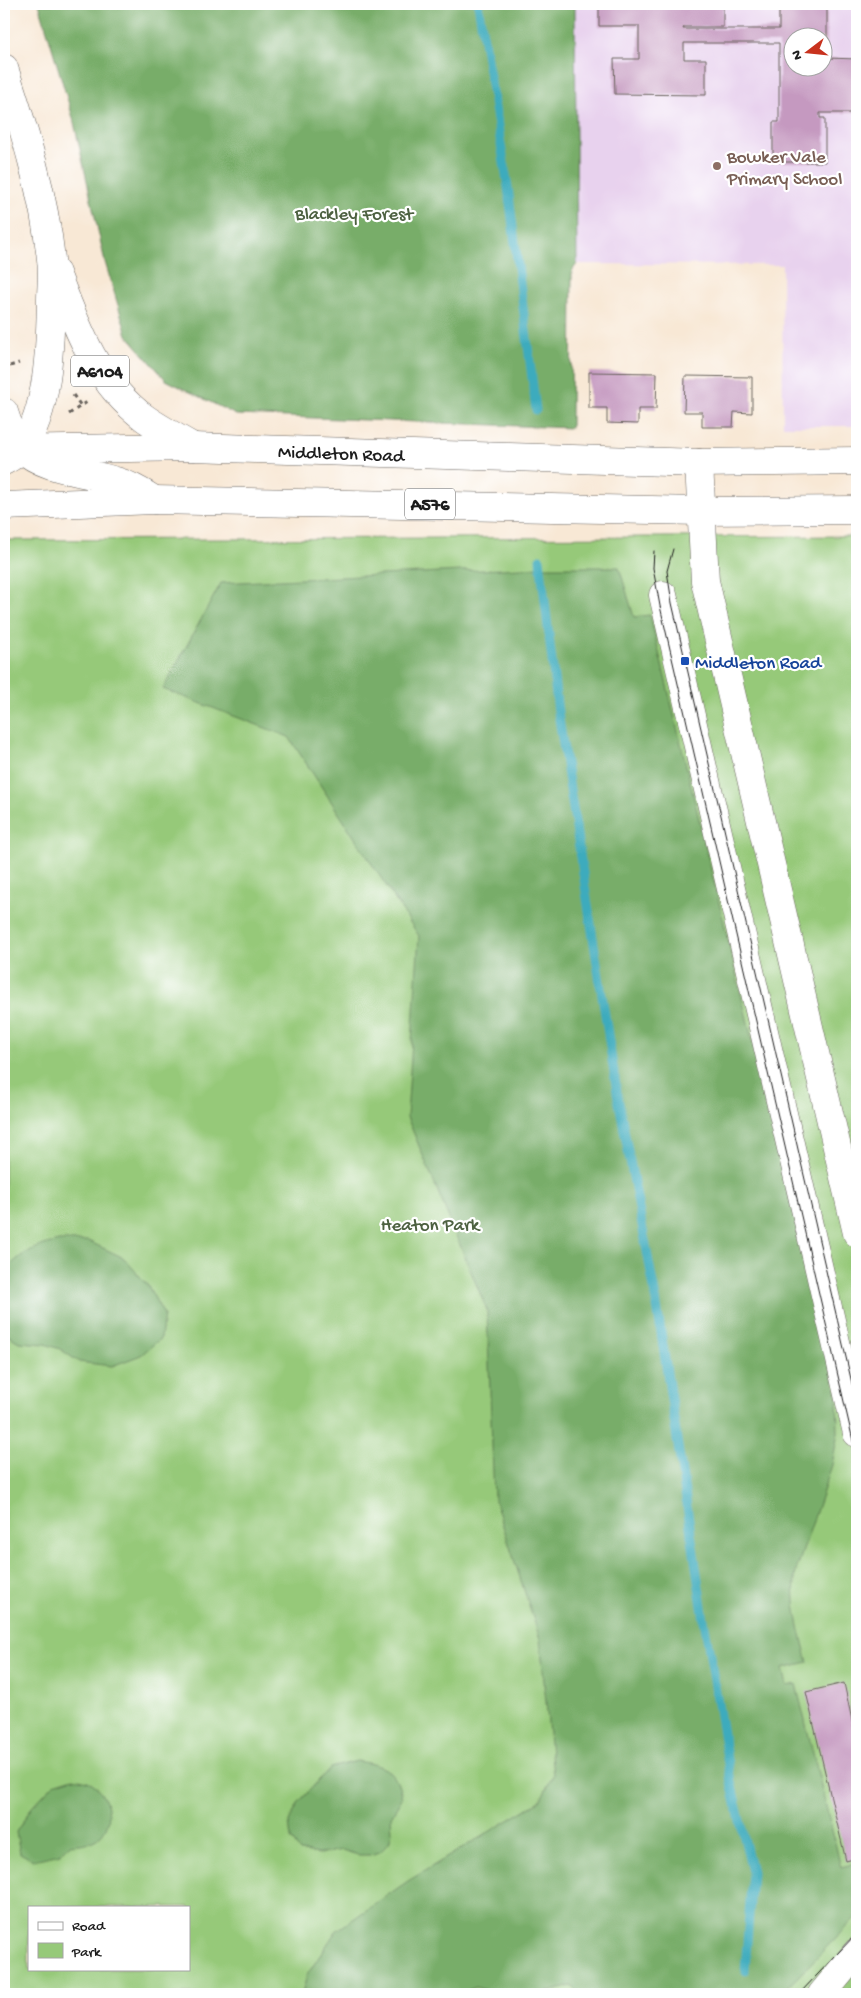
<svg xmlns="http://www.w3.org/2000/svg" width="861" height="1998" font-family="'Gochi Hand',sans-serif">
	<rect width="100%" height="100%" fill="#fff"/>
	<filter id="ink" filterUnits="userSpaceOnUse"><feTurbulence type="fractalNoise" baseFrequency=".02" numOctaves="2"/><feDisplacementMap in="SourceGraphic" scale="10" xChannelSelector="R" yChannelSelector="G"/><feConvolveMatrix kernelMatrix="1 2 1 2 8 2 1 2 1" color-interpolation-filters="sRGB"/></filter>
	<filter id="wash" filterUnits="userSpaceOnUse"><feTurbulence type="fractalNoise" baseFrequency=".0096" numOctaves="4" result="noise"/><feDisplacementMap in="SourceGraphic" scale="20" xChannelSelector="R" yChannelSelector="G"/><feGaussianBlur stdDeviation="1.12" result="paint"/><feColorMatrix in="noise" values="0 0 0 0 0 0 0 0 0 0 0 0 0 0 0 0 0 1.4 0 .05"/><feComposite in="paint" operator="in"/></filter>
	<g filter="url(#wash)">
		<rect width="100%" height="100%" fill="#f8e8d5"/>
		<path fill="#e8d2ee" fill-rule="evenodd" d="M 575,4 L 857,4 L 857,426 L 783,426 L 782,265 L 577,264 ZM 794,38 L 824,38 L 824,68 L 794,68 Z"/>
		<path fill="#96c979" stroke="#59724a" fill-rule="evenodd" d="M 857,536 L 857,1994 L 4,1994 L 4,540 ZM 29,1907 L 189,1907 L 189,1969 L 29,1969 Z"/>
		<g fill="#78ad69" stroke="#4a6442">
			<path d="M 39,4 L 575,4 L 577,264 L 572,271 L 571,428 L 236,415 L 166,380 L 127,335 L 105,262 L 73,118 Z"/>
			<path d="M 541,567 L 619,567 L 634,617 L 650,615 L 837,1394 L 838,1432 L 832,1465 L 796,1571 C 791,1603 800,1631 808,1662 L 783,1668 L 787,1686 L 796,1684 L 841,1867 L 857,1863 L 857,1916 L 781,1994 L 583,1994 L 571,1986 C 540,1996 507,1998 476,1987 L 458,1994 L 302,1994 L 307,1975 L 336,1931 L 408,1881 L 540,1801 L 553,1775 L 540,1639 L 494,1498 L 487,1310 L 407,1117 L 419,936 L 289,737 L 163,689 L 221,583 Z"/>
			<path d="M 59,1241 L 88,1241 L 124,1258 L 148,1286 L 164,1315 L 161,1338 L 141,1355 L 112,1366 L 79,1362 L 60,1349 L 45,1344 L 19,1342 L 4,1333 L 4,1272 C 21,1253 33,1247 59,1241 Z"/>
			<path d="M 357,1761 C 385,1766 396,1769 402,1798 L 391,1817 L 392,1832 L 389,1843 L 380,1852 L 370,1855 L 358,1855 L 342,1850 L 321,1854 L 300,1852 L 291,1839 L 289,1822 L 299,1802 L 330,1768 Z"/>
			<path d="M 73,1778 C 79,1779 87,1780 92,1783 C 109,1796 116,1821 99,1837 C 92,1844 78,1844 69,1845 L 60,1854 L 33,1860 L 20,1853 L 16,1832 L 32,1807 L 54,1784 Z"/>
		</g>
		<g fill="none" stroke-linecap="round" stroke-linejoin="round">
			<g stroke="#3eabbd" stroke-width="9">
				<path d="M 478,4 L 508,187 L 536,410"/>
				<path d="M 540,559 L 558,712 L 617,1092 L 656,1299 L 704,1620 L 731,1782 L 752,1872 L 745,1971"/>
			</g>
		</g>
		<g id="blocks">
			<g fill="#c599c0" fill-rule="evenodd">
				<path d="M 599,4 L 723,4 L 723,27 L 684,27 L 683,29 L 779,29 L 779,4 L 827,4 L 827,58 L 857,59 L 857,113 L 820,113 L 820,118 L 825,118 L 825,162 L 773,162 L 773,122 L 779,122 L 779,43 L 684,43 L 684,59 L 706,59 L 706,95 L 615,94 L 614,59 L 639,59 L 639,26 L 599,26 ZM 794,38 L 824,38 L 824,68 L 794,68 Z"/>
				<path d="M 589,372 L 657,373 L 656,409 L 638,409 L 638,424 L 607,423 L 607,408 L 589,408 Z"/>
				<path d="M 685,376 L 752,377 L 752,413 L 734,412 L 733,427 L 702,427 L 702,412 L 684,412 Z"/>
				<path d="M 844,1683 L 857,1744 L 857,1858 L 846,1861 L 806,1692 Z"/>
			</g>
		</g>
	</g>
	<g filter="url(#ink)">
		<use href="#blocks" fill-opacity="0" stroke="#69635d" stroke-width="1"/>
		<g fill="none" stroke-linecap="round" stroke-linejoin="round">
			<g stroke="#69635d" stroke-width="29">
				<g id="minor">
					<path d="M 699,463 L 705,581 L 857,1233"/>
					<path d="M 663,595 L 857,1433"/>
					<path d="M 822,1994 L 857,1952"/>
				</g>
			</g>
			<g stroke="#69635d" stroke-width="29">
				<g id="major">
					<path d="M 4,68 C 24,129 44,194 51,259 C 53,273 51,287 51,301 C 50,344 49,411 22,448 C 18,453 10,458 4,461"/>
					<path d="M 56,273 C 77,328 97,384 146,419 C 161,429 177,438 193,447"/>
					<path d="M 4,412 C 7,423 15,441 23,449 C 41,469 91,473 116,481 C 130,485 142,492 154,500"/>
				</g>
			</g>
			<g stroke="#69635d" stroke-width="29">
				<g id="highway">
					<path d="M 4,450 L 193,447 L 699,463 L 857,461"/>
					<path d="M 4,506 L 154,500 L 701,511 L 857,510"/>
				</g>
			</g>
			<g stroke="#69635d" stroke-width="3" stroke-dasharray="4 4" stroke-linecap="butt">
				<path d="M 10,366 L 19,363"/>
				<path d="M 73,395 L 81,406 L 87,402"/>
				<path d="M 69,414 L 81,406"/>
			</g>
			<use href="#minor" stroke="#fff" stroke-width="28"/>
			<use href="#major" stroke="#fff" stroke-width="28"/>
			<use href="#highway" stroke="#fff" stroke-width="28"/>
			<g stroke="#1c1c1c" stroke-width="1">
				<path d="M 673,549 L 667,571 L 672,603 L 857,1405"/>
				<path d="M 654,551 L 653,568 L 660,606 L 857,1458"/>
				<path d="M 799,1994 L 857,1933"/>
			</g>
		</g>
	</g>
	<circle fill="#8d6e63" stroke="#fff" stroke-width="2" cx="717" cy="166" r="5"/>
	<rect fill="#1a4fb4" stroke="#fff" stroke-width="2" x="680" y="656" width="10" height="10" rx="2.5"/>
	<g text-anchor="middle" stroke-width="4.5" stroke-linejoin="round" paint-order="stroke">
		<g fill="#fff" stroke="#606060" stroke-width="1">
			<rect x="71" y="355.5" width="58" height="31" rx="4"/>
			<rect x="405" y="488.5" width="50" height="31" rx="4"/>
		</g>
		<g font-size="18" font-weight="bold" fill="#1c1c1c">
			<text x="100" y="377">A6104</text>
			<text x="430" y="510">A576</text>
		</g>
		<g font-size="19" fill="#785e54" stroke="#fff" text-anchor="start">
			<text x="727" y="162">Bowker Vale<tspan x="727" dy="22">Primary School</tspan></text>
		</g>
		<g font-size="19" fill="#4d6141" stroke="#fff">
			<text x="354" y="219">Blackley Forest</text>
			<text x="430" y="1230">Heaton Park</text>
		</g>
		<g font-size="19" fill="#1c1c1c" stroke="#fff">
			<text transform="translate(341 452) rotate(2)" y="7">Middleton Road</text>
		</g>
		<g font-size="19" fill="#164399" stroke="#fff" text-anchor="start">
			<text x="695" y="668">Middleton Road</text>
		</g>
	</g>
	<rect width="861" height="1998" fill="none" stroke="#fff" stroke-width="20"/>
	<rect x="28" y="1906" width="162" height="65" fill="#ffffff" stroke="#a4a4a4"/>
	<rect x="38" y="1922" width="25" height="8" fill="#ffffff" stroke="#a4a4a4"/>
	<text x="72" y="1930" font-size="15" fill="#1c1c1c">Road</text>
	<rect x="38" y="1943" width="25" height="15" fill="#96c979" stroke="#a4a4a4"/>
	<text x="72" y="1956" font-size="15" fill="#1c1c1c">Park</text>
	<g transform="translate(808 52) rotate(254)"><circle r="24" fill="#ffffff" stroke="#a4a4a4"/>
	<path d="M0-4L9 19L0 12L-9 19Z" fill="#c8321e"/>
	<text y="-8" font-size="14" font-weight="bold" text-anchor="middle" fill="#1c1c1c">N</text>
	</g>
</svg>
